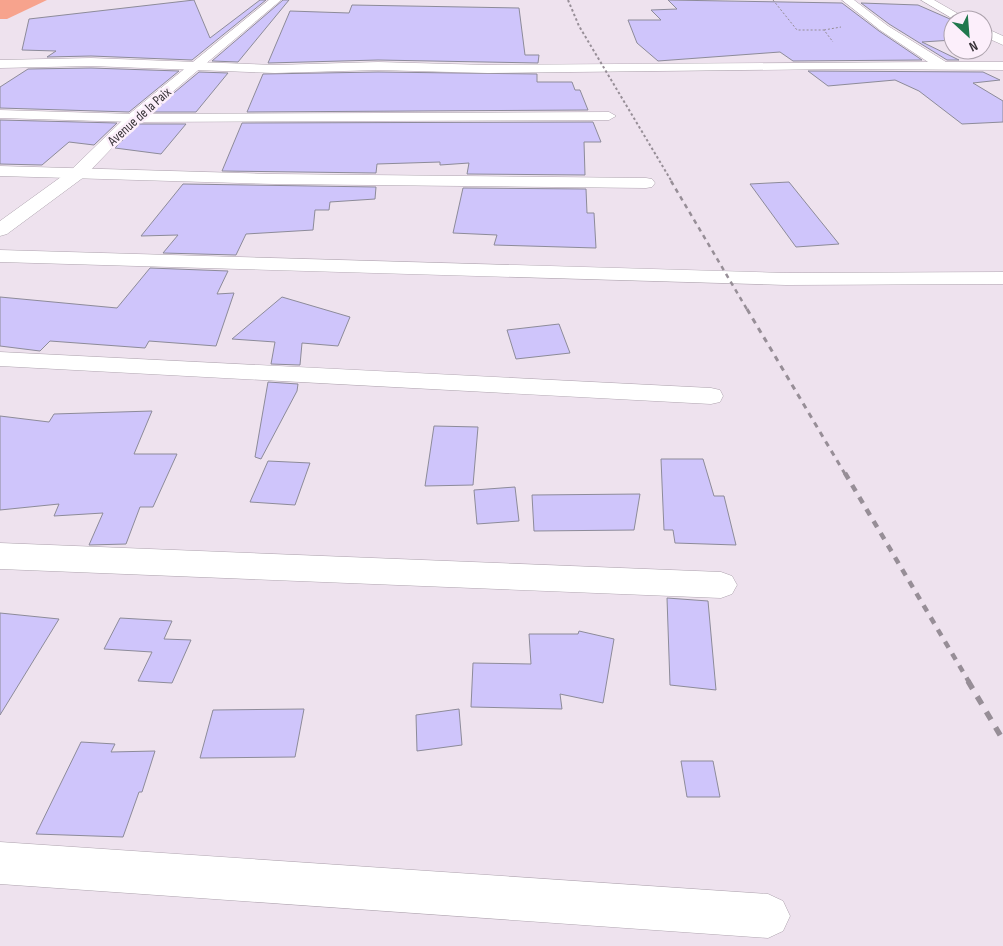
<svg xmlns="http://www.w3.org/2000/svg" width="1003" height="946" font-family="'Sofia Sans Condensed',sans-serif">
	<rect width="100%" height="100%" fill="#eee2ee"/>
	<path fill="#f7a38d" d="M 0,0 L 47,0 L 7,19 L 0,19 Z"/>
	<g fill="#cfc5fb" stroke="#8d8b99">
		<path d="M 194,0 L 210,38 L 260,0 L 266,0 L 192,60 L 91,56 L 47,57 L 56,51 L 22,50 L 29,19 Z"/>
		<path d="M 283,0 L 289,0 L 238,62 L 212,61 Z"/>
		<path d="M 668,0 L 842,3 L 879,31 L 922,60 L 793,61 L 780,52 L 658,61 L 637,43 L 628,20 L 661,20 L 651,10 L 677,9 Z"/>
		<path d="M 861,3 L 918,5 L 950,19 L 953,21 L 953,40 L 922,42 L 959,60 L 947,60 L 889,24 Z"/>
		<path d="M 352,5 L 519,8 L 525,55 L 539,55 L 538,63 L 378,60 L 268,63 L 290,11 L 349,13 Z"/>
		<path d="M 91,68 L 179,71 L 129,112 L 0,108 L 0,87 L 28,69 Z"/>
		<path d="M 808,71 L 983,72 L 1000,80 L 973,83 L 1003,101 L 1003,122 L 962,124 L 919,91 L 895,80 L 828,86 Z"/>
		<path d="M 199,72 L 228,73 L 196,112 L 151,112 Z"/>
		<path d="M 378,72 L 537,74 L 537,82 L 572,82 L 575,90 L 580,90 L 588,110 L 247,112 L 263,74 Z"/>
		<path d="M 0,120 L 117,123 L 94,145 L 69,142 L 42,165 L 0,164 Z"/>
		<path d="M 593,122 L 601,142 L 584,142 L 585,175 L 467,174 L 469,163 L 440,165 L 440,162 L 377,164 L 376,173 L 222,171 L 242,123 Z"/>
		<path d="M 138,124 L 186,124 L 161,154 L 115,148 Z"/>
		<path d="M 789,182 L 839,244 L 796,247 L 750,184 Z"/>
		<path d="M 183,184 L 376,187 L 375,199 L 330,202 L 329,210 L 315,210 L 313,230 L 246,234 L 236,255 L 163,253 L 178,235 L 141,236 Z"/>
		<path d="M 463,188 L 586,189 L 587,213 L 594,213 L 596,248 L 494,245 L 497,235 L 453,233 Z"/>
		<path d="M 150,268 L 228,271 L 217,294 L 234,293 L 216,346 L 149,341 L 145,348 L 50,341 L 40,351 L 0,346 L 0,297 L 117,308 Z"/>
		<path d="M 282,297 L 350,317 L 338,346 L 302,343 L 300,365 L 271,364 L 275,342 L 232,339 Z"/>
		<path d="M 559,324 L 570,353 L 516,359 L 507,330 Z"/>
		<path d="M 268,382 L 298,384 L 297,391 L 261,459 L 255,457 Z"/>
		<path d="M 152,411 L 134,454 L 177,454 L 153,507 L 140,507 L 126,544 L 89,545 L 103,513 L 54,516 L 59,504 L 0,510 L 0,416 L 49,422 L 54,414 Z"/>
		<path d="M 434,426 L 478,427 L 473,485 L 425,486 Z"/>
		<path d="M 661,459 L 703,459 L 714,496 L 724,496 L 736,545 L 675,543 L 673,530 L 664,530 Z"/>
		<path d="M 268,461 L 310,463 L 295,505 L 250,502 Z"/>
		<path d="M 515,487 L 519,521 L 477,524 L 474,490 Z"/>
		<path d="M 640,494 L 634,530 L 534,531 L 532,495 Z"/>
		<path d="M 667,598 L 708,601 L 716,690 L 670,685 Z"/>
		<path d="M 0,613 L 59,619 L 0,715 Z"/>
		<path d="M 120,618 L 172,621 L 164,639 L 191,640 L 172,683 L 138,681 L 152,652 L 104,649 Z"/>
		<path d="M 579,631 L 614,639 L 603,703 L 560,694 L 562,709 L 471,707 L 473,663 L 531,664 L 529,634 L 578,634 Z"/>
		<path d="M 304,709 L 295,757 L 200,758 L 213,710 Z"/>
		<path d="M 459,709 L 462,745 L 417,751 L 416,715 Z"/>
		<path d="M 81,742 L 115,744 L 111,752 L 155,751 L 142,792 L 139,792 L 123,837 L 36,834 Z"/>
		<path d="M 681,761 L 713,761 L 720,797 L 687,797 Z"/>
	</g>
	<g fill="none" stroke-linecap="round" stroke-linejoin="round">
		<g stroke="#ada2ad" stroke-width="1">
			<g id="minor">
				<path d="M 842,0 L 854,0 L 888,26 L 946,62 L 1003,62 L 1003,70 L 839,69 L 488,73 L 378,70 L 275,73 L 91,66 L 0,68 L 0,60 L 91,58 L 275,65 L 378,62 L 488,65 L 928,62 L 880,30 Z"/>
				<path d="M 921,0 L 934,0 L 969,20 L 955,20 Z"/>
				<path d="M 983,27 L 1003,36 L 1003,45 L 983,36 Z"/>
				<path d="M 0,110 L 133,114 L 609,112 L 616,116 L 609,120 L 133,122 L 0,118 Z"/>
				<path d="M 0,166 L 275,174 L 646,178 L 652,179 L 655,183 L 652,187 L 646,188 L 275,184 L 0,176 Z"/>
				<path d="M 0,250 L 786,273 L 1003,272 L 1003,284 L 786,285 L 0,262 Z"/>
				<path d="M 0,352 L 711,388 L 720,390 L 723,396 L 720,402 L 711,404 L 0,366 Z"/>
				<path d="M 0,543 L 721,572 L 732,576 L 737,585 L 732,594 L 721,598 L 0,569 Z"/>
				<path d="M 0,842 L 768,894 L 783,901 L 790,916 L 783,931 L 768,938 L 0,884 Z"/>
			</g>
		</g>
		<g stroke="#ada2ad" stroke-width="1">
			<path id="tertiary" d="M 269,0 L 281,0 L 138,121 L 84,177 L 7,234 L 0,236 L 0,221 L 72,169 L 128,115 Z"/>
		</g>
		<g stroke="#958d95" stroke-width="1" stroke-dasharray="2 2" stroke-linecap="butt">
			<path d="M 773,0 L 797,30 L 824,30 L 833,42"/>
			<path d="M 824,30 L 841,27"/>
		</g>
		<use href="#minor" fill="#fff" fill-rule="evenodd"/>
		<use href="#tertiary" fill="#fff" fill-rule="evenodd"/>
		<path stroke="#978e97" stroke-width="2" stroke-dasharray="2.5 2.5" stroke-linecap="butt" d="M 568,0 L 579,26 L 672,182"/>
		<path stroke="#978e97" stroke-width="2.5" stroke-dasharray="4.5 4.5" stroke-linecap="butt" d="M 671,181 L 748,311"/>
		<path stroke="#978e97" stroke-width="3" stroke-dasharray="5.5 5.5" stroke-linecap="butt" d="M 747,309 L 845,474"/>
		<path stroke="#978e97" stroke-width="4.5" stroke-dasharray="7 7" stroke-linecap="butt" d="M 845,473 L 969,682"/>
		<path stroke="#978e97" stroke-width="5.5" stroke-dasharray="9 9" stroke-linecap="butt" d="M 968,681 L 1003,740"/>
	</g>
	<g text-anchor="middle" stroke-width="5" stroke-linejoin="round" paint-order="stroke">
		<g font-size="14" fill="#373237" stroke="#fceffb">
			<text transform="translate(139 116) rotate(-42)" y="5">Avenue de la Paix</text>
		</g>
	</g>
	<g transform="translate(968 35) rotate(154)"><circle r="24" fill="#fceffb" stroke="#ada3ad"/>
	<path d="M0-4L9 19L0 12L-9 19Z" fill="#20784d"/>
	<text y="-8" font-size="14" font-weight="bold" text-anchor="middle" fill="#373237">N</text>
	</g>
</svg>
